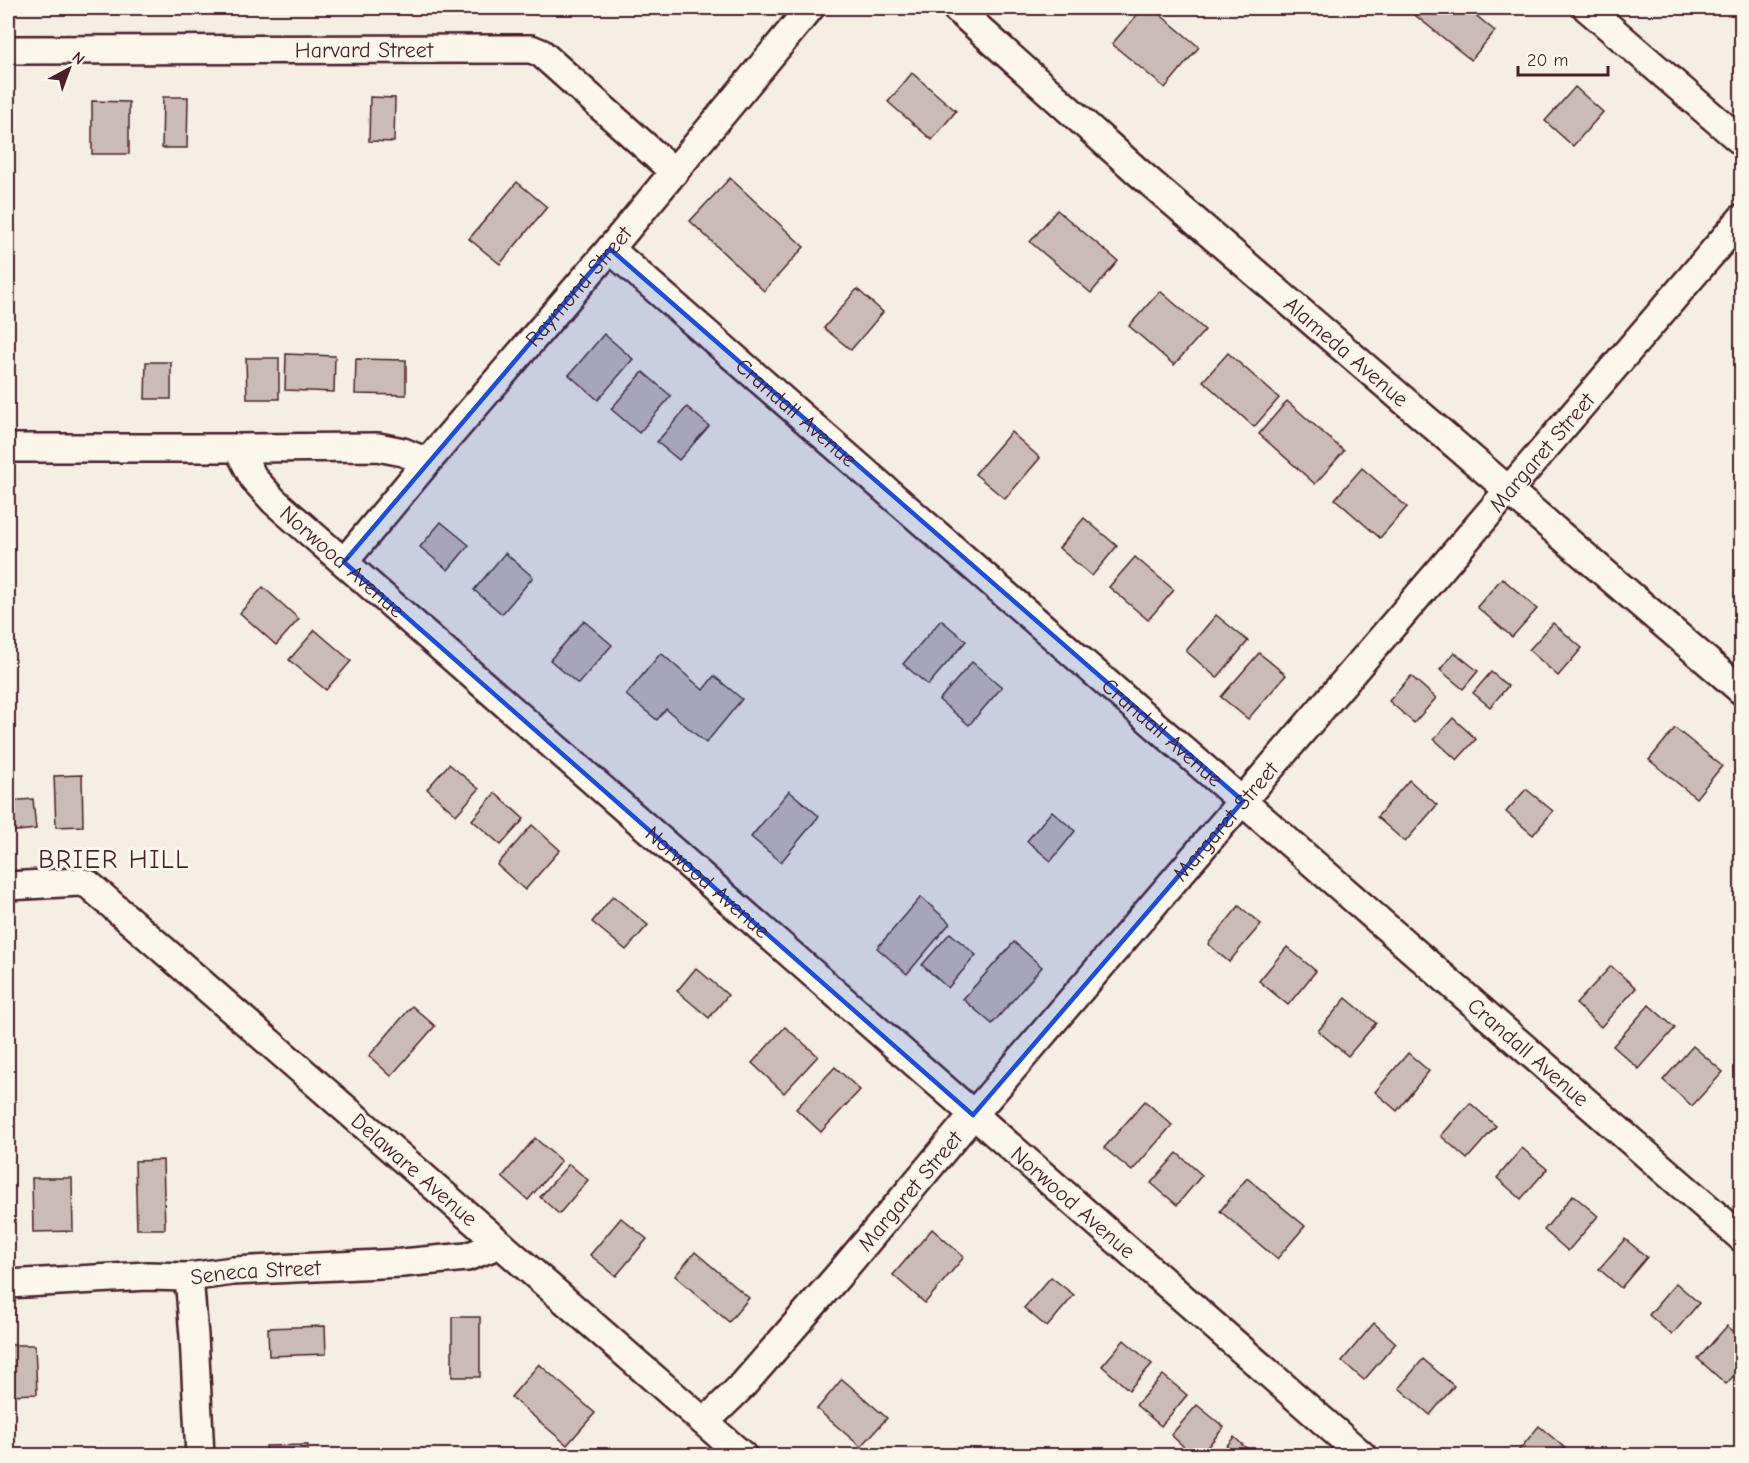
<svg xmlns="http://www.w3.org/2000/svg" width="1749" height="1463" font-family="'Comic Neue',sans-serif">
	<rect width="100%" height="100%" fill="#f4eee4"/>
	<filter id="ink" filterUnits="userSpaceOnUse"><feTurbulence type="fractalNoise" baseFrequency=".0167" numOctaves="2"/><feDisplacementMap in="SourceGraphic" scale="12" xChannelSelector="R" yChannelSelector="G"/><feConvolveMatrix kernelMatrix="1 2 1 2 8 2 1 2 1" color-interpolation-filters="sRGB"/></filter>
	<g filter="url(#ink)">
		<g fill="#cabbb6" stroke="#4a1f2b" stroke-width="1.5">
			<path d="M 1143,8 L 1152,8 L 1199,47 L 1165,88 L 1112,44 Z"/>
			<path d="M 1406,8 L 1467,8 L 1495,31 L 1471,60 Z"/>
			<path d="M 912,73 L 956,111 L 932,140 L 888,102 Z"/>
			<path d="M 1575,87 L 1603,112 L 1573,146 L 1545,121 Z"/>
			<path d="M 163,97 L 188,97 L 187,148 L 162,148 Z"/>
			<path d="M 370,97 L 395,98 L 394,142 L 369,141 Z"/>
			<path d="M 92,101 L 129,102 L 129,154 L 92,154 Z"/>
			<path d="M 730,178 L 804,247 L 764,291 L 690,221 Z"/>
			<path d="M 517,182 L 547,207 L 500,264 L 469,239 Z"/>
			<path d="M 1057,210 L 1118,261 L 1091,293 L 1030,242 Z"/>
			<path d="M 857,289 L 883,312 L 851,350 L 824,328 Z"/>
			<path d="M 1160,291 L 1205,330 L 1174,365 L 1129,326 Z"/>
			<path d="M 604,334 L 633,359 L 598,400 L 569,375 Z"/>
			<path d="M 1228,353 L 1279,398 L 1254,427 L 1203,381 Z"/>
			<path d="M 286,354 L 335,356 L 334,392 L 285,390 Z"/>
			<path d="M 246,358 L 279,358 L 279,399 L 247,399 Z"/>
			<path d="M 356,359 L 406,360 L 406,395 L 355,394 Z"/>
			<path d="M 146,362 L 171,362 L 171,399 L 145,399 Z"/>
			<path d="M 643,372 L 671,396 L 639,433 L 611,409 Z"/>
			<path d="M 1287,401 L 1344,451 L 1315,484 L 1259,434 Z"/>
			<path d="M 687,407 L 709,426 L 679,460 L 657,442 Z"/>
			<path d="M 1011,432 L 1040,458 L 1005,499 L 975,474 Z"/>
			<path d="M 1362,468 L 1407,507 L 1380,538 L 1335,499 Z"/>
			<path d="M 1084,518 L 1117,546 L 1092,576 L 1059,548 Z"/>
			<path d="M 441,522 L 469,545 L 448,570 L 420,547 Z"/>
			<path d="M 505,553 L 533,577 L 502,614 L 474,590 Z"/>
			<path d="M 1135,557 L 1174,590 L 1148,620 L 1109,587 Z"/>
			<path d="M 1502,578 L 1537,609 L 1512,637 L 1477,607 Z"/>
			<path d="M 263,587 L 299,619 L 276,645 L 240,613 Z"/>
			<path d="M 1216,615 L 1248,641 L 1217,678 L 1186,651 Z"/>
			<path d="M 941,620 L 966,641 L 928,685 L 903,664 Z"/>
			<path d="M 584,621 L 612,645 L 578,684 L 550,660 Z"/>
			<path d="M 1553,623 L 1582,648 L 1558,676 L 1529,650 Z"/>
			<path d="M 315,630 L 351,661 L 326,690 L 289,660 Z"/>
			<path d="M 1454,652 L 1478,671 L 1463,689 L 1440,670 Z"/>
			<path d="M 661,653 L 703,690 L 714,676 L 742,699 L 706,743 L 666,709 L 657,720 L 626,695 Z"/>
			<path d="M 1259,653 L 1286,675 L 1248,719 L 1221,697 Z"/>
			<path d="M 972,662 L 1002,687 L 969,725 L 939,700 Z"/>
			<path d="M 1491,672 L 1508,686 L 1490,707 L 1473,693 Z"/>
			<path d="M 1411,676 L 1436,698 L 1414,723 L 1389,701 Z"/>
			<path d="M 1453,718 L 1476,739 L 1457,760 L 1434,739 Z"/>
			<path d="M 1675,728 L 1722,766 L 1696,798 L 1649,760 Z"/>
			<path d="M 449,764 L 479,789 L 456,815 L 427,789 Z"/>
			<path d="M 82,775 L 83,826 L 56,827 L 54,776 Z"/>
			<path d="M 1409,780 L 1437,805 L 1405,842 L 1377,817 Z"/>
			<path d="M 1526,789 L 1553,811 L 1533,835 L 1506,812 Z"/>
			<path d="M 789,791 L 819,816 L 781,862 L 751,837 Z"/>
			<path d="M 495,793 L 524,819 L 501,845 L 472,820 Z"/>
			<path d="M 33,799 L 36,829 L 8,832 L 8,801 Z"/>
			<path d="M 1052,811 L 1075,831 L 1051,861 L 1027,841 Z"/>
			<path d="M 532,825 L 560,850 L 525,890 L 497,865 Z"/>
			<path d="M 613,896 L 648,925 L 626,950 L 592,922 Z"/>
			<path d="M 921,897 L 950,923 L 907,974 L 877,948 Z"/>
			<path d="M 1239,906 L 1261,924 L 1229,962 L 1208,944 Z"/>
			<path d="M 950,933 L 976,955 L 948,988 L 922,965 Z"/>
			<path d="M 1014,942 L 1042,967 L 992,1024 L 963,999 Z"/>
			<path d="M 1287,947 L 1316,971 L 1288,1005 L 1259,981 Z"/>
			<path d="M 1611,966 L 1636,988 L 1601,1027 L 1576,1004 Z"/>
			<path d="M 696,968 L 728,995 L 709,1018 L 677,991 Z"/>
			<path d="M 1346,998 L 1376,1023 L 1348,1056 L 1318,1031 Z"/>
			<path d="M 1649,1005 L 1675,1028 L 1639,1069 L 1613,1046 Z"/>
			<path d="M 412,1006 L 435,1026 L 391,1076 L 369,1056 Z"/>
			<path d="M 785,1027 L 818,1056 L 784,1093 L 752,1063 Z"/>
			<path d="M 1693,1046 L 1723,1072 L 1692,1106 L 1663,1080 Z"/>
			<path d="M 1408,1053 L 1429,1071 L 1397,1111 L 1375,1092 Z"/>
			<path d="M 835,1067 L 860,1090 L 821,1132 L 796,1109 Z"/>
			<path d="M 1145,1101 L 1172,1125 L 1132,1171 L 1104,1148 Z"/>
			<path d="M 1470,1103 L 1496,1126 L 1467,1159 L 1441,1136 Z"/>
			<path d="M 535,1138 L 561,1161 L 528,1200 L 502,1177 Z"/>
			<path d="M 1522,1148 L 1547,1169 L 1521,1199 L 1497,1178 Z"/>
			<path d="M 1177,1153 L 1202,1175 L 1177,1205 L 1151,1183 Z"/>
			<path d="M 163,1160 L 165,1229 L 137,1229 L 135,1161 Z"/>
			<path d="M 569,1164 L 588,1180 L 559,1214 L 540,1197 Z"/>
			<path d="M 32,1178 L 72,1178 L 73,1231 L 33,1232 Z"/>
			<path d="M 1247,1178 L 1305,1226 L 1277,1259 L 1220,1211 Z"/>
			<path d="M 1573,1195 L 1598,1216 L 1568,1251 L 1544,1230 Z"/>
			<path d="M 621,1218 L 647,1239 L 616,1276 L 590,1255 Z"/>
			<path d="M 932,1229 L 964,1257 L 925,1303 L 893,1275 Z"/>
			<path d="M 1625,1239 L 1647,1257 L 1621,1288 L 1599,1269 Z"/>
			<path d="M 695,1252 L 749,1298 L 729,1322 L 675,1276 Z"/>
			<path d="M 1051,1277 L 1074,1295 L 1047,1327 L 1024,1308 Z"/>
			<path d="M 1676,1283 L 1699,1303 L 1672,1335 L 1649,1315 Z"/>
			<rect x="452" y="1317" width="28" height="60"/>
			<path d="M 1374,1323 L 1396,1343 L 1364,1380 L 1342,1361 Z"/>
			<path d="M 325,1326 L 326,1354 L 269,1356 L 268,1328 Z"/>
			<path d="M 1727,1326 L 1742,1338 L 1742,1367 L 1726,1384 L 1698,1359 Z"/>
			<path d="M 1124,1340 L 1152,1364 L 1129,1390 L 1102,1366 Z"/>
			<path d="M 8,1345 L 35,1345 L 37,1394 L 8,1395 Z"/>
			<path d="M 1423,1359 L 1454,1386 L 1430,1415 L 1399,1388 Z"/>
			<path d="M 539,1364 L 595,1413 L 567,1445 L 511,1397 Z"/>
			<path d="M 1163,1375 L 1187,1395 L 1161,1426 L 1136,1405 Z"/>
			<path d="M 842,1379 L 887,1418 L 861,1447 L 817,1409 Z"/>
			<path d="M 1197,1405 L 1224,1427 L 1200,1456 L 1194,1456 L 1171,1435 Z"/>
			<path d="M 1539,1426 L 1565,1448 L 1558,1456 L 1514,1456 Z"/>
			<path d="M 1234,1437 L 1255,1456 L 1218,1456 Z"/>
			<path d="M 308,1445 L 308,1456 L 267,1456 L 266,1446 Z"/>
		</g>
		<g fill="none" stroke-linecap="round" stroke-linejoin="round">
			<g stroke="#4a1f2b" stroke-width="32">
				<g id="street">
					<path id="s1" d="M 956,8 L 1137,171 L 1742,691"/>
					<path d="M 1587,8 L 1742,142"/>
					<path id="s2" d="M 8,50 L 531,49 L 541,53 L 674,172"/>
					<path id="s3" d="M 610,249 L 1742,1238"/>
					<path id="s4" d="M 8,448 L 238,448 L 254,479 L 274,501 L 1363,1456"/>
					<path d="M 238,448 L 378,447 L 403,452 L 427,462"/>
					<path id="s5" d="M 344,562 L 427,462 L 610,249 L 810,8"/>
					<path id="s6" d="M 8,886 L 79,882 L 88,884 L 743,1456"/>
					<path d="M 189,1277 L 194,1336 L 200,1456"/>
					<path id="s7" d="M 8,1284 L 147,1276 L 189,1277 L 233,1271 L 402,1263 L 467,1257 L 500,1244"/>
					<path id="s8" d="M 705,1422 L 743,1385 L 837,1277 L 973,1115 L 1742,218"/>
				</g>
			</g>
			<use href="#street" stroke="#fbf7ec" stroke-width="27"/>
		</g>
	</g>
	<path fill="#1d4ed8" fill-opacity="0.2" stroke="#1d4ed8" stroke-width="4.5" stroke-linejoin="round" d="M 610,249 L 1243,801 L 973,1115 L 344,562 Z"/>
	<g text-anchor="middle" stroke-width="6" stroke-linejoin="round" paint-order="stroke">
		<g font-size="22" fill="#4a1f2b" stroke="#fbf7ec">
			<text dy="8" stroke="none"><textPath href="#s2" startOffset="356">Harvard Street</textPath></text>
			<text dy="8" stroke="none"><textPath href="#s5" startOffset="362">Raymond Street</textPath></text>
			<text dy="8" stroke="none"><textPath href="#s1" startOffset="520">Alameda Avenue</textPath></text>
			<text dy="8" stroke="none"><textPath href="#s3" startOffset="248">Crandall Avenue</textPath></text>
			<text dy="8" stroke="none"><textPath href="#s8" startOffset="1281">Margaret Street</textPath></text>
			<text dy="8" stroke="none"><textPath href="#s4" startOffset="386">Norwood Avenue</textPath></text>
			<text dy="8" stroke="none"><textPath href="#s3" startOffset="734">Crandall Avenue</textPath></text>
			<text dy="8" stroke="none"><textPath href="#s8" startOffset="795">Margaret Street</textPath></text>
			<text dy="8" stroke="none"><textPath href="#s4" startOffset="872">Norwood Avenue</textPath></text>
			<text dy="8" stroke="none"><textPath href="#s3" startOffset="1220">Crandall Avenue</textPath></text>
			<text dy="8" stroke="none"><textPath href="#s6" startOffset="514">Delaware Avenue</textPath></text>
			<text dy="8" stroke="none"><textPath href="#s8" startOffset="309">Margaret Street</textPath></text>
			<text dy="8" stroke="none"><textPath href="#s4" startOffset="1358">Norwood Avenue</textPath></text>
			<text dy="8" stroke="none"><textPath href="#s7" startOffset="248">Seneca Street</textPath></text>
		</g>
		<g font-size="26" letter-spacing="1.5" fill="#4a1f2b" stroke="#fbf7ec">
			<text x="114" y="868">BRIER HILL</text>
		</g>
	</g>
	<rect width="1749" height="1463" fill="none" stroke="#fbf7ec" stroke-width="30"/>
	<rect x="15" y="15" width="1719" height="1433" fill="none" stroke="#4a1f2b" stroke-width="2" filter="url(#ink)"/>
	<g transform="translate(69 69) rotate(41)" stroke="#fbf7ec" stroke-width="4.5" paint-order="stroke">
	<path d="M0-4.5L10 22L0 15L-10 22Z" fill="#4a1f2b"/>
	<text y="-9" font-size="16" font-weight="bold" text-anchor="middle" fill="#4a1f2b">N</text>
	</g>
	<path d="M1518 66v9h90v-9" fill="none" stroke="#4a1f2b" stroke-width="3"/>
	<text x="1527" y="66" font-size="18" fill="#4a1f2b" stroke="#fbf7ec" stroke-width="4.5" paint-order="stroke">20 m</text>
</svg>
